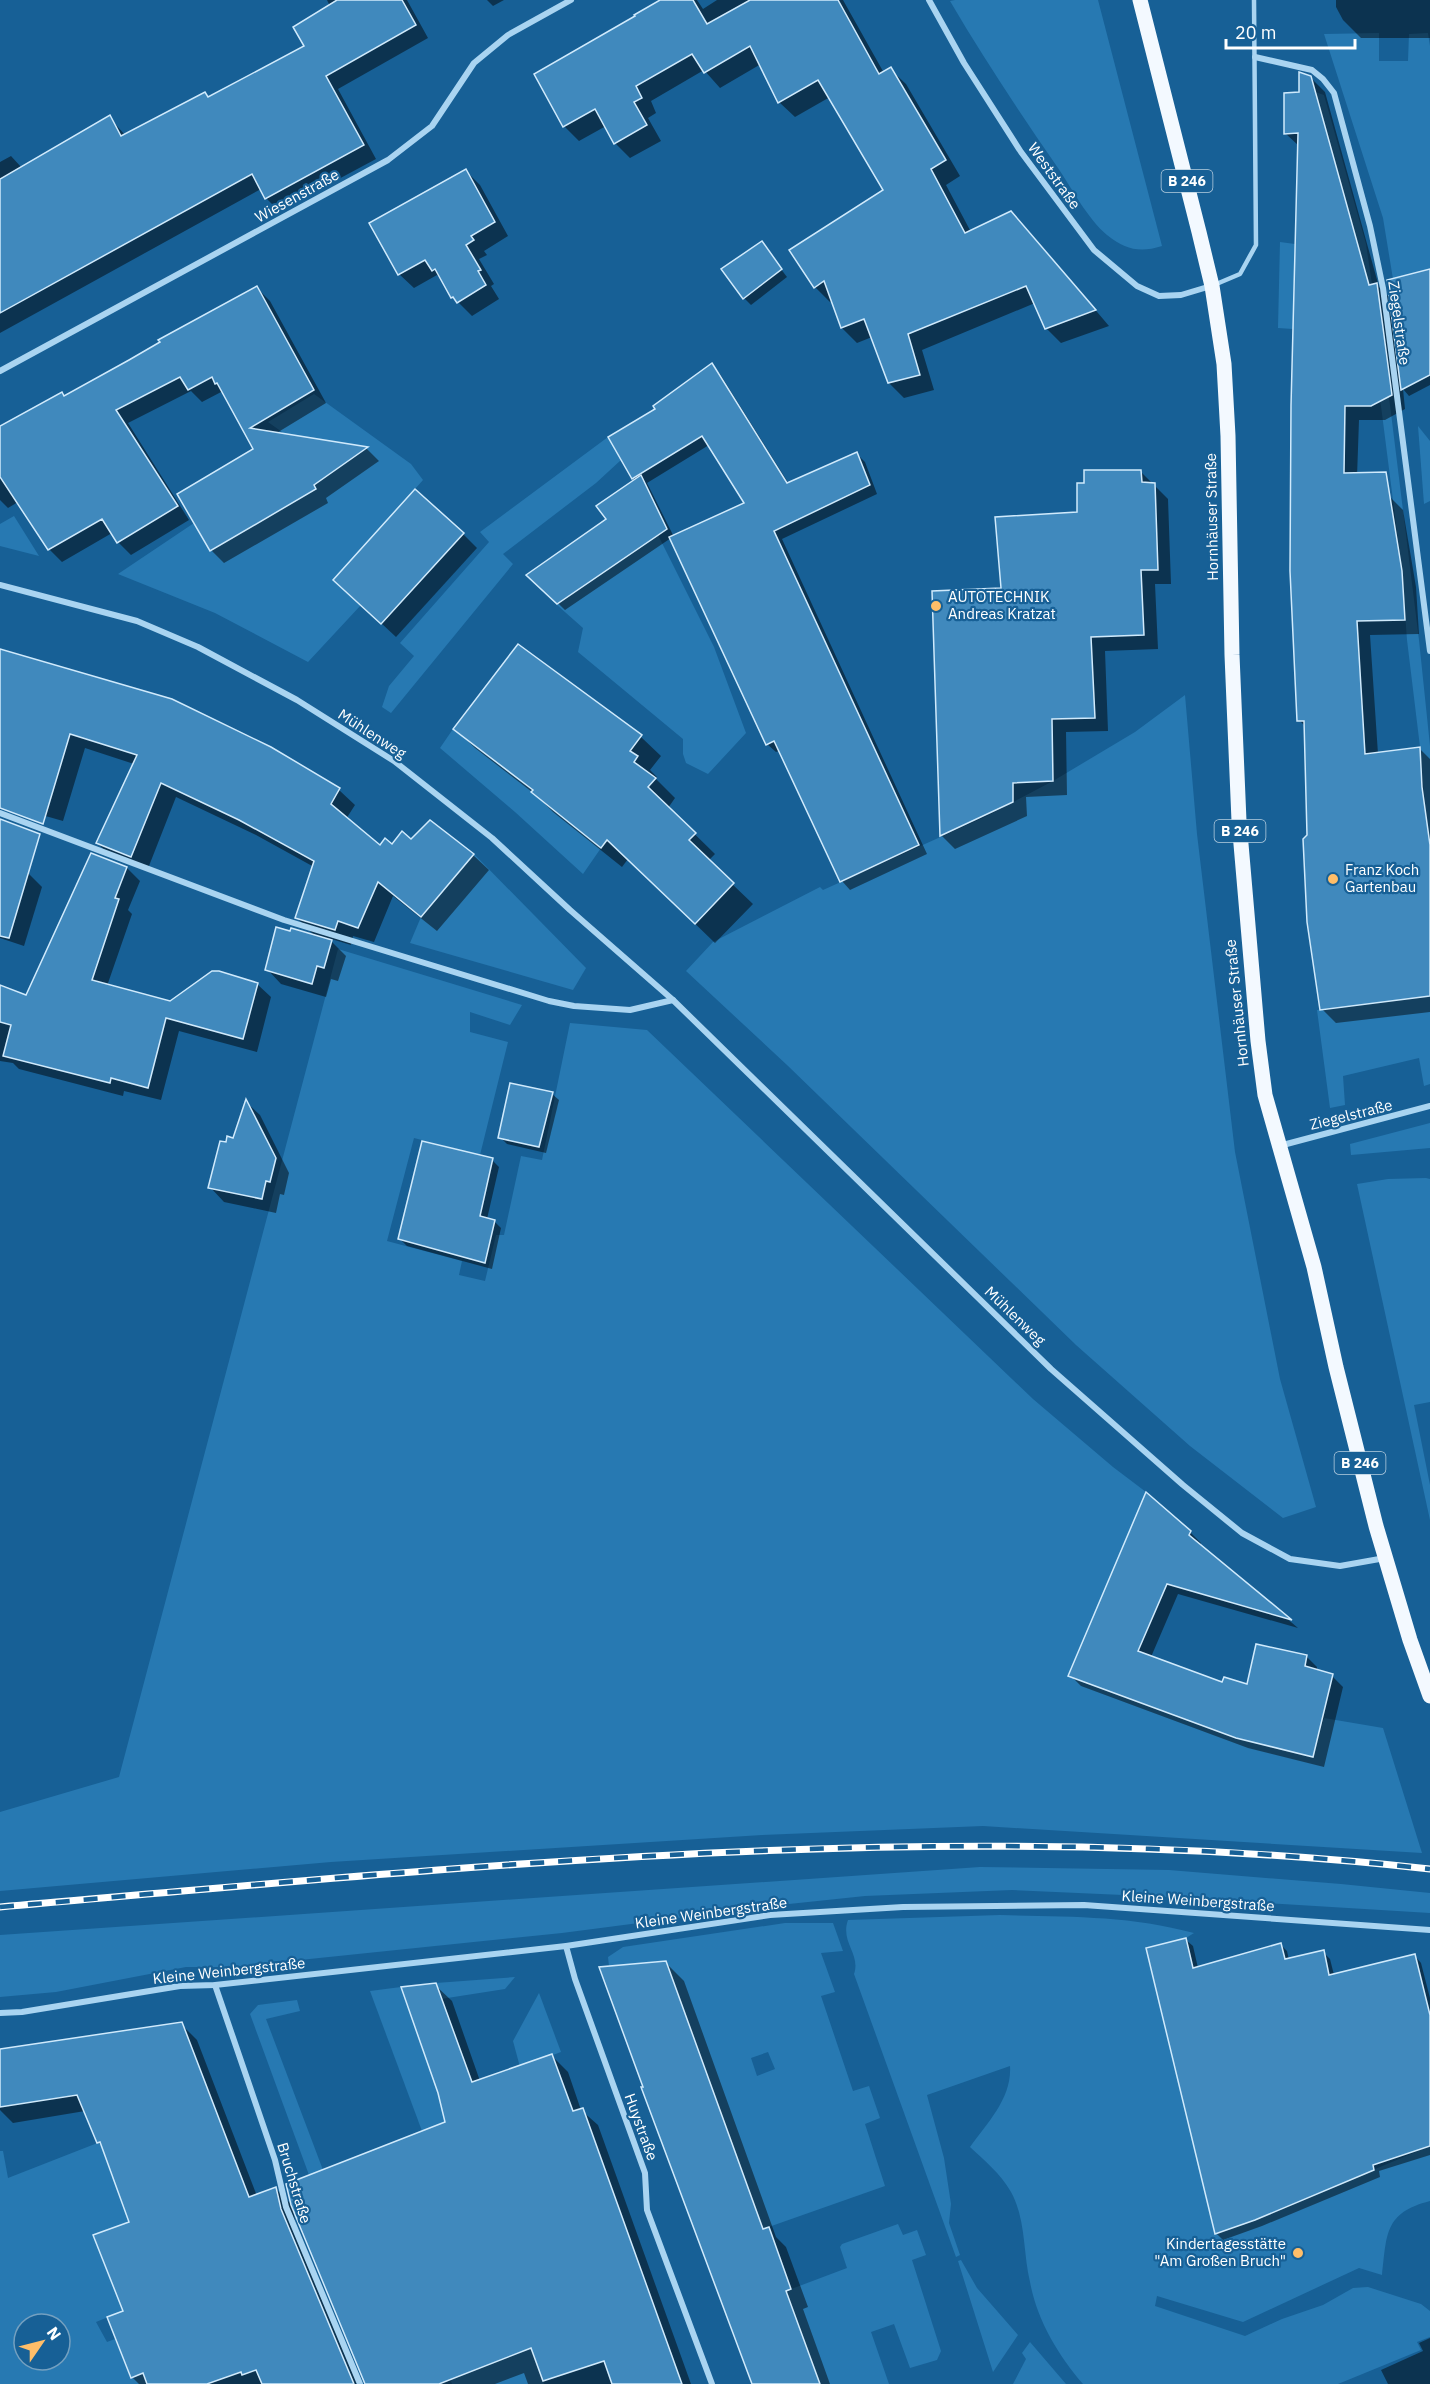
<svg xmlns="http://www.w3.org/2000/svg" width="1430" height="2384" font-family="'IBM Plex Sans',sans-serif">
	<rect width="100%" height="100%" fill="#176096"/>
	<g fill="#2779b2" fill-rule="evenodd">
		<path d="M 955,0 L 1098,0 L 1162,246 C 1140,253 1126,250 1107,235 C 1088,219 1072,189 1058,168 C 1020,113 984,59 950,1 Z"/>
		<path d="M 1379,33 L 1379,61 L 1408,61 L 1409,34 L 1428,33 L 1430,46 L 1430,269 L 1393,279 L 1383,218 L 1324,34 Z"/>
		<path d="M 1315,92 L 1324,95 L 1366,244 L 1390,405 L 1419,640 L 1430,746 L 1430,864 L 1420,747 L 1407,640 L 1402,571 L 1381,406 Z"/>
		<path d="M 1280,242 L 1295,244 L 1293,329 L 1278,328 Z"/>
		<path d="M 314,394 L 411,464 L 423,480 L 334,580 L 361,605 L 308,662 L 215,613 L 118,574 L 194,523 L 210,551 L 316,489 L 282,432 L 268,422 Z"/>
		<path d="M 1418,426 L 1430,441 L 1430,501 L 1424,504 Z"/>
		<path d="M 608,437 L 621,460 L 596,483 L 503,554 L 513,564 L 391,713 L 382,707 L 389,686 L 414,656 L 400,643 L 489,542 L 480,532 Z"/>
		<path d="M 14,516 L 39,556 L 0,546 L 0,524 Z"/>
		<path d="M 658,535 L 714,647 L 746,733 L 708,774 L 686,763 L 683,754 L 683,739 L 578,652 L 583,628 L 557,605 Z"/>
		<path d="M 1185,695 L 1197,834 L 1235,1152 L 1280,1379 L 1316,1507 L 1283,1518 L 1190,1446 L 1076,1345 L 787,1065 L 686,971 L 713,942 L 820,887 L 823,890 L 987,816 L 1053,781 L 1135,732 Z"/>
		<path d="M 453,729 L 533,790 L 532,793 L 601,848 L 583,874 L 515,812 L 440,748 Z"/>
		<path d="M 474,854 L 586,968 L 573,990 L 410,943 L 421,917 Z"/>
		<path d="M 338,949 L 522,1005 L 510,1025 L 470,1012 L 470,1032 L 508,1042 L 480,1155 L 414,1138 L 387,1241 L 462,1261 L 459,1275 L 485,1281 L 496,1235 L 504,1235 L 521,1156 L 542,1160 L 570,1023 L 647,1030 L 1033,1399 L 1113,1467 L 1146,1492 L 1069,1676 L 1237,1738 L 1313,1756 L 1324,1718 L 1383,1728 L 1422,1853 L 983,1826 L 762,1835 L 331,1862 L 0,1891 L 0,1812 L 119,1777 Z"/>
		<path d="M 1430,996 L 1430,1084 L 1424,1086 L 1419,1058 L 1343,1076 L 1345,1105 L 1330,1108 L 1317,1010 Z"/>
		<path d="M 1430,1123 L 1430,1148 L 1351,1155 L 1350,1144 Z"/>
		<path d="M 1426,1178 L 1430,1179 L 1430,1402 L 1414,1405 L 1430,1485 L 1430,1520 L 1357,1184 L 1388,1179 Z"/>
		<path d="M 980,1867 L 1169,1870 L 1341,1884 L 1430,1893 L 1430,1913 L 1168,1897 L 1012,1890 L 865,1896 L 770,1906 L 562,1933 L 232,1967 L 186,1967 L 56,1992 L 0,1997 L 0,1935 Z"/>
		<path d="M 1000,1915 C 1067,1917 1128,1915 1194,1933 L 1186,1938 L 1146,1948 L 1215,2234 L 1254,2220 L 1430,2146 L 1430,2201 C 1384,2213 1387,2234 1382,2275 L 1359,2268 L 1243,2322 L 1157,2296 L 1155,2306 L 1245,2336 L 1282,2319 L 1323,2305 L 1353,2288 L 1368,2287 L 1421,2304 L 1430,2311 L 1430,2337 L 1417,2342 L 1421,2350 L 1338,2384 L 1083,2384 C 1058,2355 1037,2320 1030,2282 C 1023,2253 1026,2219 1011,2192 C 1001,2174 984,2160 970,2147 C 988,2122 1012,2098 1010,2066 L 927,2095 L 944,2158 L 951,2204 L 949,2223 L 960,2255 L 956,2257 L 854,1974 C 861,1954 840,1942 848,1920 Z"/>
		<path d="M 785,1923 L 833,1923 L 843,1951 L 821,1953 L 835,1992 L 821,1996 L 853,2091 L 869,2086 L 880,2118 L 865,2124 L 885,2186 L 763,2229 L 666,1961 L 609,1966 L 608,1957 L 623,1947 ZM 768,2052 L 775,2069 L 757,2076 L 751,2058 Z"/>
		<path d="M 515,1977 L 505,1989 L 441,1999 L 436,1983 Z"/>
		<path d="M 401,1987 L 448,2121 L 422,2131 L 370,1991 Z"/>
		<path d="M 539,1993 L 561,2052 L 520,2067 L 513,2041 Z"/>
		<path d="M 297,2000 L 300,2011 L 266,2019 L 323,2170 L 309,2175 L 250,2014 L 258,2005 Z"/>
		<path d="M 100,2142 L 112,2177 L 182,2202 L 93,2235 L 123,2311 L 96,2322 L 107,2342 L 115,2339 L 130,2377 L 143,2373 L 147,2384 L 0,2384 L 0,2151 L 3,2151 L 8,2178 ZM 24,2324 L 60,2324 L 60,2360 L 24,2360 Z"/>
		<path d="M 898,2224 L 903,2235 L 917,2230 L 926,2255 L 912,2260 L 941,2351 L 937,2360 L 910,2368 L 894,2324 L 871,2332 L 889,2384 L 820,2384 L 786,2291 L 847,2268 L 840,2247 L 842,2244 Z"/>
		<path d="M 961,2260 L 977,2288 L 1018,2335 L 993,2372 L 958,2261 Z"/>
		<path d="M 1030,2342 L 1066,2384 L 1013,2384 L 1026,2359 L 1022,2353 Z"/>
		<path d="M 531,2347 L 544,2384 L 452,2384 L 442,2359 L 475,2370 Z"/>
	</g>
	<g fill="#0007" fill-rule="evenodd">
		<path d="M 327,0 L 407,0 L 428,38 L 338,89 L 376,159 L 279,211 L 266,198 L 261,189 L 0,333 L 0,162 L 11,156 L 22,168 L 109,117 L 125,135 L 209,98 L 306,47 L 330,6 Z"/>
		<path d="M 487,0 L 504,0 L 493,6 Z"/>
		<path d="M 663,0 L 697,0 L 703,9 L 717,0 L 843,0 L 884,73 L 890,69 L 906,84 L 960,176 L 946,185 L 971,232 L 1026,228 L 1109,326 L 1061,343 L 1046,328 L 1035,303 L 922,350 L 934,390 L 904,398 L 889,383 L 872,337 L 857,343 L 842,328 L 832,301 L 830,302 L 815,287 L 791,250 L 885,190 L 830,97 L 795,117 L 779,102 L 761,64 L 720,88 L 704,70 L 651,101 L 656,113 L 648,118 L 661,141 L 630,158 L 615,143 L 606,126 L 579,141 L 564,126 Z"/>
		<path d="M 1336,0 L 1430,0 L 1430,38 L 1361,38 L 1343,20 L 1336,7 Z"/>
		<path d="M 1310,77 L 1325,92 L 1379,287 L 1391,299 L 1430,271 L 1430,385 L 1409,396 L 1403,389 L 1405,409 L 1385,420 L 1359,420 L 1357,477 L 1389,496 L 1403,510 L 1416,587 L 1419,634 L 1370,635 L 1378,754 L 1420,749 L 1430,759 L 1430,1012 L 1336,1023 L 1322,1009 L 1309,835 L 1305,726 L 1299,720 L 1299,146 L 1285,133 L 1300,94 Z"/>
		<path d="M 466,171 L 480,185 L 508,236 L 484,251 L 487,255 L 479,259 L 494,284 L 491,286 L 499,299 L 472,316 L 453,297 L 444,281 L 437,275 L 414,288 L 399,274 Z"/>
		<path d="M 761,243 L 787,277 L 751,305 L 744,298 Z"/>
		<path d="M 257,288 L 270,301 L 326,403 L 275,434 L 367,449 L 379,461 L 326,498 L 328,503 L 224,563 L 211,550 L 255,449 L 223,391 L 202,402 L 191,391 L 128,423 L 189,520 L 131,555 L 118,542 L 112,533 L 62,562 L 49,549 L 18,502 L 8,508 L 0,500 L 0,428 L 65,397 Z"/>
		<path d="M 712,365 L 720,374 L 789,484 L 856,453 L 865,462 L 877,494 L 782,539 L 927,854 L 850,890 L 842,881 L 781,750 L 776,752 L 767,744 L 671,538 L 565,610 L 529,575 L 608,520 L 636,481 L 633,478 L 658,410 ZM 709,445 L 746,503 L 674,537 L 647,483 Z"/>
		<path d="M 1140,471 L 1168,499 L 1171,584 L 1155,584 L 1158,649 L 1105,651 L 1108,731 L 1066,732 L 1067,795 L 1026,797 L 1027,816 L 955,849 L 941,835 L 1002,589 L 1079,514 Z"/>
		<path d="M 463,534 L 477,548 L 396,637 L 350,594 Z"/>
		<path d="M 519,646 L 641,737 L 661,756 L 650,770 L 657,777 L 656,779 L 675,798 L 668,808 L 715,854 L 708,861 L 753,904 L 715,943 L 628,859 L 622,867 L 553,812 L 536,795 L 475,748 L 455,729 Z"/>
		<path d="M 0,649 L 270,748 L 339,790 L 355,805 L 346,819 L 380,847 L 411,842 L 430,822 L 473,855 L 489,870 L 437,931 L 393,896 L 374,942 L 353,936 L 351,945 L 328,938 L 346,956 L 338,981 L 331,979 L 326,997 L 281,984 L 267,969 L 316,937 L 296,917 L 314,867 L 256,835 L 176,797 L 147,871 L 113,858 L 97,843 L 134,764 L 85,748 L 63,821 L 0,803 Z"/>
		<path d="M 0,865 L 28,873 L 42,887 L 24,946 L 0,938 Z"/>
		<path d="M 127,868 L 140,881 L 128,910 L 132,914 L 107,986 L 170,1002 L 257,984 L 271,997 L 257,1052 L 179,1031 L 161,1100 L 124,1091 L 123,1096 L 19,1069 L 13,1063 L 0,1061 L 0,996 L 27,996 Z"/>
		<path d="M 552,1094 L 559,1100 L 546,1153 L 507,1144 L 500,1137 Z"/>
		<path d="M 246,1102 L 260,1115 L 289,1173 L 284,1195 L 280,1194 L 276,1213 L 224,1202 L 210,1187 L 234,1140 Z"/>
		<path d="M 492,1160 L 499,1167 L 487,1219 L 494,1221 L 501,1228 L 492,1269 L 407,1246 L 400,1239 Z"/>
		<path d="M 1190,1532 L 1201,1543 L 1200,1545 L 1298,1628 L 1178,1594 L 1151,1657 L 1223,1683 L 1248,1686 L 1306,1656 L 1317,1667 L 1317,1671 L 1332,1676 L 1343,1687 L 1324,1767 L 1248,1748 L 1081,1686 L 1070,1675 Z"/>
		<path d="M 1186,1940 L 1193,1946 L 1198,1968 L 1280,1944 L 1287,1951 L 1289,1960 L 1323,1952 L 1330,1959 L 1334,1975 L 1415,1956 L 1421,1963 L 1430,1998 L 1430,2155 L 1379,2171 L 1380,2177 L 1262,2226 L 1223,2240 L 1216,2233 Z"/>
		<path d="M 666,1963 L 684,1981 L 776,2237 L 786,2247 L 808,2307 L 803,2309 L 830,2384 L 752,2384 L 643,2088 Z"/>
		<path d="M 435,1985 L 452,2001 L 480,2081 L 552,2056 L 568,2072 L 581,2110 L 598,2125 L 691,2384 L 528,2384 L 524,2373 L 495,2384 L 366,2384 L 294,2209 L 293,2210 L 296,2226 L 362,2384 L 139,2384 L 132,2377 L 125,2312 L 131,2222 L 103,2147 L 98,2142 L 85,2111 L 13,2123 L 0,2110 L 0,2051 L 181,2024 L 197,2040 L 257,2196 L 276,2189 L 293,2206 L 447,2123 Z"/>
		<path d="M 1430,2338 L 1430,2384 L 1388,2384 L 1381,2370 L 1423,2351 L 1419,2343 Z"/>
	</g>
	<g fill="#4089bd" stroke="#d0eafc" stroke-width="1.5">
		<path d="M 337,0 L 402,0 L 416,25 L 326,76 L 364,145 L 265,199 L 252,174 L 0,313 L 0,179 L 110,115 L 121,136 L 205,92 L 208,97 L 304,46 L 293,27 Z"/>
		<path d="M 660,0 L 693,0 L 707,24 L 750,0 L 838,0 L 879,74 L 891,67 L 946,160 L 931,169 L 965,233 L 1011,211 L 1096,310 L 1045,329 L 1026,286 L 908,334 L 920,375 L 888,383 L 864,319 L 841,328 L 824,281 L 814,288 L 789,250 L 883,190 L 818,80 L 778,103 L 750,46 L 704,73 L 692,54 L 636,86 L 642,98 L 634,102 L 647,125 L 614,144 L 595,109 L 563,127 L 534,74 L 635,16 L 634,15 Z"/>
		<path d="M 1299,72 L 1311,76 L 1369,285 L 1377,283 L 1392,395 L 1371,406 L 1345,406 L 1344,473 L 1386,472 L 1402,571 L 1405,620 L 1357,621 L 1365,754 L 1420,747 L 1422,787 L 1430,845 L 1430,996 L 1320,1010 L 1307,922 L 1303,839 L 1307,835 L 1304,721 L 1297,721 L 1290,571 L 1291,406 L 1298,133 L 1284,134 L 1284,93 L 1299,92 Z"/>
		<path d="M 466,169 L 495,222 L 471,236 L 474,240 L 466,245 L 481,270 L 478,271 L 486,285 L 457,303 L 453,297 L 451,298 L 435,269 L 432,271 L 425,260 L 398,275 L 369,223 Z"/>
		<path d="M 762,241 L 782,269 L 743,299 L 721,269 Z"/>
		<path d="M 1430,269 L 1430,375 L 1401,390 L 1387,280 Z"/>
		<path d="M 257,286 L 314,390 L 250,428 L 368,447 L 314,485 L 316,489 L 210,551 L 177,494 L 253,449 L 217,383 L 215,384 L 212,377 L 188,390 L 180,377 L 116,410 L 178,506 L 117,543 L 102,519 L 48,550 L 0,477 L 0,426 L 62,392 L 64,396 L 129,360 L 160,342 L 158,340 Z"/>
		<path d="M 712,363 L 787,483 L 857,452 L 870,485 L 774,531 L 919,845 L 840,882 L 774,741 L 766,745 L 669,537 L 744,503 L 702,436 L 632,479 L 608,437 L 655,409 L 653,406 Z"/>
		<path d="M 1084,470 L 1141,470 L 1142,482 L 1155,483 L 1158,570 L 1141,570 L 1144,635 L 1091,637 L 1095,718 L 1052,719 L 1053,781 L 1013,783 L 1013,802 L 940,836 L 932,591 L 1001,588 L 995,517 L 1077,512 L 1077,483 L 1084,483 Z"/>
		<path d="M 641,475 L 667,529 L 557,604 L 526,575 L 606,519 L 596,506 Z"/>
		<path d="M 415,489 L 464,533 L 381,624 L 333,580 Z"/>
		<path d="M 518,644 L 642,735 L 630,751 L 638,756 L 634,762 L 656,778 L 648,787 L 696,833 L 689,840 L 734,883 L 695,924 L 607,840 L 601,848 L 531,792 L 533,790 L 453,729 Z"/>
		<path d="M 0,649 L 172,699 L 271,747 L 340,788 L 331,804 L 380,845 L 385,838 L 392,844 L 402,831 L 411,839 L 430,820 L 474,854 L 421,917 L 378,882 L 358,928 L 338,921 L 335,930 L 295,918 L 314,861 L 239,820 L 161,783 L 131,857 L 96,843 L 137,755 L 70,734 L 43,824 L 0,808 Z"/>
		<path d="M 0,819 L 40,834 L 9,938 L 0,936 Z"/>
		<path d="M 91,853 L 127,867 L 115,898 L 119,899 L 92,980 L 170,1001 L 212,971 L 219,971 L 258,983 L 243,1039 L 166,1018 L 148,1088 L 111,1078 L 110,1083 L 3,1056 L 11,1025 L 0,1022 L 0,985 L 26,995 Z"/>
		<path d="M 276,927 L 290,931 L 291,928 L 332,940 L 324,968 L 317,966 L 312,984 L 265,970 Z"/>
		<path d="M 510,1083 L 553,1092 L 539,1147 L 498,1138 Z"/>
		<path d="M 246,1099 L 276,1158 L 270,1182 L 266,1181 L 262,1199 L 208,1188 L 220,1141 L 226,1142 L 227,1136 L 233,1138 Z"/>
		<path d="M 422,1141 L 493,1158 L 480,1216 L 495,1220 L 485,1263 L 398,1239 Z"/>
		<path d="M 1146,1492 L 1191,1531 L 1189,1535 L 1292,1620 L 1167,1584 L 1138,1651 L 1222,1682 L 1224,1677 L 1247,1684 L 1256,1644 L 1307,1655 L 1305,1666 L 1333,1674 L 1313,1757 L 1236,1738 L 1068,1676 Z"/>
		<path d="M 1186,1938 L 1193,1968 L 1281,1943 L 1285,1959 L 1324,1950 L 1329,1975 L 1415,1954 L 1430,2015 L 1430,2146 L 1373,2165 L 1374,2170 L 1255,2220 L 1215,2234 L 1146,1948 Z"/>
		<path d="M 666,1961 L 763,2229 L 769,2227 L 791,2289 L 786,2291 L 820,2384 L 752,2384 L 641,2087 L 643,2087 L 599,1967 Z"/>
		<path d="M 436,1983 L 472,2082 L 552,2054 L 573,2111 L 583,2108 L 682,2384 L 612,2384 L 604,2361 L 543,2381 L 531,2348 L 439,2384 L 365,2384 L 291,2205 L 286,2184 L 445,2122 L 438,2093 L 401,1987 Z"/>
		<path d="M 182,2022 L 249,2197 L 276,2187 L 281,2209 L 354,2384 L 262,2384 L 256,2370 L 242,2375 L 241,2372 L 207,2384 L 147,2384 L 143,2373 L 131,2378 L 107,2317 L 123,2311 L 93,2235 L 129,2222 L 100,2142 L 97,2143 L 77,2095 L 0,2107 L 0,2049 Z"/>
	</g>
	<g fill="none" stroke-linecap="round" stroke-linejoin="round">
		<path stroke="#a9d4f1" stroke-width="4.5" d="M 1214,285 L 1240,274 L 1256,245 L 1254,0"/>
		<g stroke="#a9d4f1" stroke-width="6">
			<path d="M 929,0 L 964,63 L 1021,152 L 1094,250 L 1137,286 L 1159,296 L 1181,295 L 1211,286"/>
			<path d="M 1255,57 L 1312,70 L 1323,79 L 1334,93 L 1370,226 L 1383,288 L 1430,651"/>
			<path d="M 0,371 L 388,160 L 432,126 L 474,63 L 508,35 L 571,0"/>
			<path d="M 0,585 L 137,621 L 198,647 L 297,700 L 394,761 L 492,838 L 570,910 L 673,1000 L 1051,1369 L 1183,1485 L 1242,1533 L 1290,1559 L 1340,1566 L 1385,1558"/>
			<path d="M 0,813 L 284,920 L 549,1001 L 574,1006 L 630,1010 L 673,1000"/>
			<path d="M 1279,1146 L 1430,1106"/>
			<path d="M 566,1946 L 575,1979 L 645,2173 L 647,2210 L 712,2384"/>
			<path d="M 215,1985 L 275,2160 L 286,2207 L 360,2384"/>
			<path d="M 0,2013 L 22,2012 L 180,1986 L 215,1985 L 566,1946 L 770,1915 L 903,1907 L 1084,1905 L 1430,1930"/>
		</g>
		<path stroke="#f3f9ff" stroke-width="15" d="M 1140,0 L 1199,232 L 1212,286 L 1224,364 L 1228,436 L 1232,655 L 1239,821 L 1258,1041 L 1265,1095 L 1314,1267 L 1336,1367 L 1376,1526 L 1410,1640 L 1430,1696"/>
		<g stroke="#fff" stroke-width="7">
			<path id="rail" d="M 0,1907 C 474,1866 955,1816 1430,1869"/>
		</g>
		<use href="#rail" stroke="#176096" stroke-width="4.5" stroke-dasharray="14" stroke-linecap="butt"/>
	</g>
	<g fill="#ffbe69" stroke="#176096" stroke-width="2">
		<circle cx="936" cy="606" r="6"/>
		<circle cx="1333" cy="879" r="6"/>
		<circle cx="1298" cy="2253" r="6"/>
	</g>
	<g text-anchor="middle" stroke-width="4.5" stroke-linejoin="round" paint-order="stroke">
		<g fill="#176096" stroke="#b9cfe0" stroke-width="1.5">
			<rect x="1161.5" y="170" width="51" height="22" rx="4.5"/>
			<rect x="1214.5" y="820" width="51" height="22" rx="4.5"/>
			<rect x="1334.5" y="1452" width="51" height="22" rx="4.5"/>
		</g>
		<g font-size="14" font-weight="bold" fill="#fff">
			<text x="1187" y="186">B 246</text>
			<text x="1240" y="836">B 246</text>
			<text x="1360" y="1468">B 246</text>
		</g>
		<g font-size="15" fill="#fff" stroke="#176096">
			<text transform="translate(1054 176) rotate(54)" y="5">Weststraße</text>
			<text transform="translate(297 196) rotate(-29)" y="5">Wiesenstraße</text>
			<text transform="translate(1399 323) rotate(82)" y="5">Ziegelstraße</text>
			<text transform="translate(1212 517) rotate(-91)" y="5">Hornhäuser Straße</text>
			<text transform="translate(372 734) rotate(33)" y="5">Mühlenweg</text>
			<text transform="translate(1237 1003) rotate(-96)" y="5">Hornhäuser Straße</text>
			<text transform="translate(1351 1115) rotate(-14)" y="5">Ziegelstraße</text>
			<text transform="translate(1015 1316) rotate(44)" y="5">Mühlenweg</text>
			<text transform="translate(1198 1901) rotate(4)" y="5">Kleine Weinbergstraße</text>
			<text transform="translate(711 1913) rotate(-8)" y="5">Kleine Weinbergstraße</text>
			<text transform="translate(229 1971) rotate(-6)" y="5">Kleine Weinbergstraße</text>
			<text transform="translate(641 2127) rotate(70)" y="5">Huystraße</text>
			<text transform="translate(294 2183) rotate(73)" y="5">Bruchstraße</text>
		</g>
		<g font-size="15" fill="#fff" stroke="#176096" text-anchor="start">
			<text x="948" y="602">AUTOTECHNIK<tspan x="948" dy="17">Andreas Kratzat</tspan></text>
			<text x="1345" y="875">Franz Koch<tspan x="1345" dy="17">Gartenbau</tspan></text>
			<text x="1286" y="2249" text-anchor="end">Kindertagesstätte<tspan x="1286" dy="17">"Am Großen Bruch"</tspan></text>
		</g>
	</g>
	<g transform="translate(42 2342) rotate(55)"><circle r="28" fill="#176096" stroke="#74a0c0" stroke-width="1.5"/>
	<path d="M0-4.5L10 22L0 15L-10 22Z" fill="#ffbe69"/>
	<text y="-9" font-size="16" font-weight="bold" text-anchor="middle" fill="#ffffff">N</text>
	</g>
	<path d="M1226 39v9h129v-9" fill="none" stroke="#ffffff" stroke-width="3"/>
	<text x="1235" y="39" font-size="18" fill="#ffffff" stroke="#176096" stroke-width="4.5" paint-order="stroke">20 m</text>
</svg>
